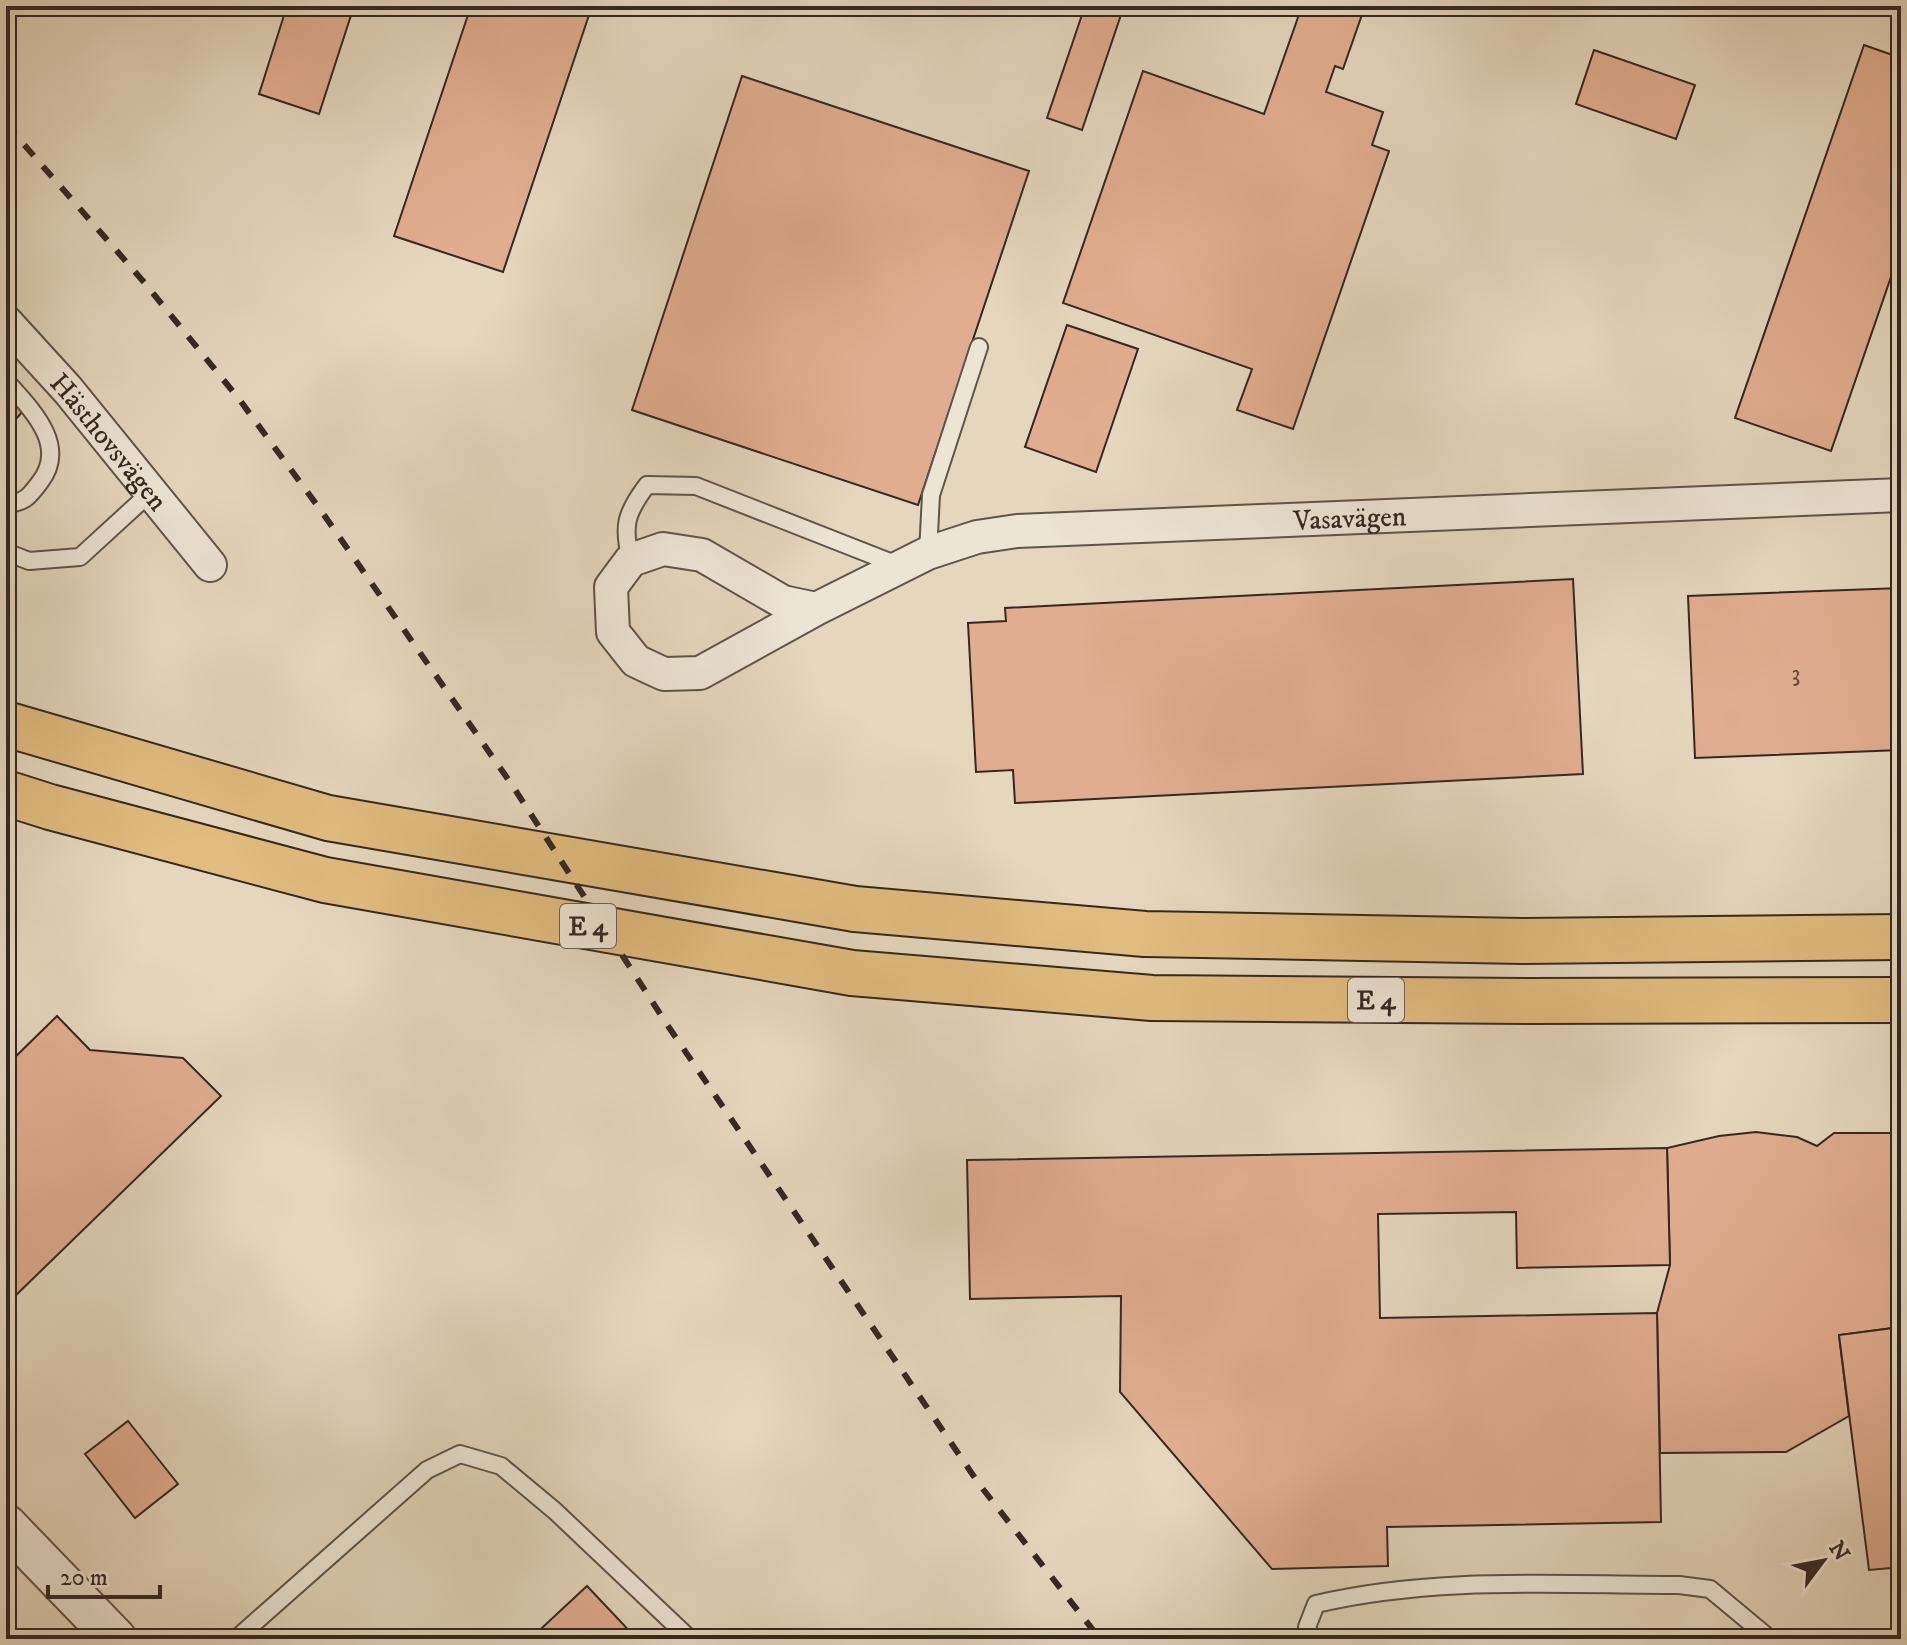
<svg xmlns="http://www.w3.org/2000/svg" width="1907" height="1645" font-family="'IM FELL DW Pica',serif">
	<rect width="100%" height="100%" fill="#e4d7bd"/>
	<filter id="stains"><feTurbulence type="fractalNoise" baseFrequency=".0025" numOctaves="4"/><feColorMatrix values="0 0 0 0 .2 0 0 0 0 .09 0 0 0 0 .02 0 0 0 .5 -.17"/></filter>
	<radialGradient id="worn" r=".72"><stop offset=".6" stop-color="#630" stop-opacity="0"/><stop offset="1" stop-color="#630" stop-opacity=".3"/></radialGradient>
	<g fill="#e1ad90" stroke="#332822" stroke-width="2">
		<path d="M 287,6 L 354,6 L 319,114 L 259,94 Z"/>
		<path d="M 471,6 L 592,6 L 503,272 L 394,236 Z"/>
		<path d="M 1085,6 L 1124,6 L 1082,130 L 1047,118 Z"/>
		<path d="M 1302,6 L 1365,6 L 1343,69 L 1335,66 L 1326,92 L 1383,112 L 1372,145 L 1389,151 L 1293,429 L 1237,410 L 1252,369 L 1063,303 L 1143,71 L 1264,114 Z"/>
		<path d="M 1864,45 L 1901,58 L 1901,248 L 1831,451 L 1735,418 Z"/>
		<path d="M 1594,50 L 1695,85 L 1676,139 L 1576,104 Z"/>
		<path d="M 742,76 L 1029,171 L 918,505 L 632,410 Z"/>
		<path d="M 1067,325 L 1138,349 L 1096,472 L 1025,447 Z"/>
		<path d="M 6,393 L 24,410 L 6,430 Z"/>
		<path d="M 1573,579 L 1583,774 L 1015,803 L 1013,770 L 976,772 L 968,623 L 1006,621 L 1005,608 Z"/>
		<path d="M 1901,588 L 1901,750 L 1695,758 L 1688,596 Z"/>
		<path d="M 57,1016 L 90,1050 L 183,1058 L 221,1096 L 12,1299 L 6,1293 L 6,1066 Z"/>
		<path d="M 1756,1132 L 1797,1137 L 1817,1146 L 1834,1133 L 1901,1133 L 1901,1327 L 1839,1335 L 1849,1416 L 1786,1452 L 1660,1453 L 1657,1313 L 1670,1265 L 1667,1148 L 1719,1136 Z"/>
		<path d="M 1667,1148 L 1670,1265 L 1517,1268 L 1516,1212 L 1378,1214 L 1380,1318 L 1657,1313 L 1661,1522 L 1387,1527 L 1388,1566 L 1272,1569 L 1120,1392 L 1121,1296 L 970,1299 L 967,1160 Z"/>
		<path d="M 1901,1327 L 1901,1633 L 1900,1633 L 1891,1568 L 1869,1570 L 1839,1335 Z"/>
		<path d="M 128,1421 L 178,1484 L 135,1518 L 85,1454 Z"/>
		<path d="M 587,1586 L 637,1639 L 530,1639 Z"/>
	</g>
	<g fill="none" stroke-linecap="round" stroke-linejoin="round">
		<g stroke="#5f5449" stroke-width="20">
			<g id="service">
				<path d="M 6,381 C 30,408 69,445 40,482 C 28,498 26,501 6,505"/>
				<path d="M 6,552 L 29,561 L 80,557 L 152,491"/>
				<path d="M 928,553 L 931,495 L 979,347"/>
				<path d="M 631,560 C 622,526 626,513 647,485 L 696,486 L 900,566"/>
				<path d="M 236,1639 L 427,1470 L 460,1454 L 501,1466 L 555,1511 L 690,1639"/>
				<path d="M 1312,1639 L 1307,1627 L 1316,1604 C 1435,1576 1558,1585 1679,1585 L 1710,1589 L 1770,1639"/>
			</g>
		</g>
		<g stroke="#5f5449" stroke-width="36">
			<g id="minor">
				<path id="s1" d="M 6,322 L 68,390 L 210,565"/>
				<path id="s2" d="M 816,609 L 783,602 L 702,555 L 663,549 L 631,560 L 611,587 L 613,632 L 636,661 L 664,674 L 700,673 L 816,609 L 928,553 L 977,537 L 1017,531 L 1901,495"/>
			</g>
		</g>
		<g stroke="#5f5449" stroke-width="44">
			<path id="tertiary" d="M 6,1525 L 116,1639"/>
		</g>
		<g stroke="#332822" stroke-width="48">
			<g id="motorway">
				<path d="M 6,724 L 328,818 L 855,909 L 1145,934 L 1522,941 L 1901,937"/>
				<path d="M 6,793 L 50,807 L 325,880 L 852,973 L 1152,998 L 1531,1001 L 1901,1000"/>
			</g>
		</g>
		<use href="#service" stroke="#ede5d4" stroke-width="16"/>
		<use href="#minor" stroke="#ede5d4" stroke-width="32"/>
		<use href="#tertiary" stroke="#ede5d4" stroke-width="40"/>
		<use href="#motorway" stroke="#e2bc7e" stroke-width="44"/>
		<path stroke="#332822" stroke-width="6" stroke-dasharray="14 14" stroke-linecap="butt" d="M 6,124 L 143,281 L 239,399 L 322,512 L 512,785 L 666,1023 L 979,1484 L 1100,1639"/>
	</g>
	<g text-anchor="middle" stroke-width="6" stroke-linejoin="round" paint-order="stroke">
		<g font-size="24" fill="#5e493e">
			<text x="1796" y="681">3</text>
		</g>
		<g fill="#ede5d4" stroke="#6b6157" stroke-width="2">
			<rect x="560" y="904" width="56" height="44" rx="6"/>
			<rect x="1348" y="978" width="56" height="44" rx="6"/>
		</g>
		<g font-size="26" font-weight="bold" fill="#332822">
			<text x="588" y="935">E 4</text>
			<text x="1376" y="1009">E 4</text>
		</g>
		<g font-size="28" fill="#332822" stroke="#ede5d4">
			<text dy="10" stroke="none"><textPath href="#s1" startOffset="158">Hästhovsvägen</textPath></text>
			<text dy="10" stroke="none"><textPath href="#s2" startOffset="1066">Vasavägen</textPath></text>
		</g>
	</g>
	<rect width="1907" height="1645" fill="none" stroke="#e4d7bd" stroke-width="32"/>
	<rect x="8" y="8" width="1891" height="1629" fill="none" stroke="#332822" stroke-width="4"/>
	<rect x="16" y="16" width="1875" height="1613" fill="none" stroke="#332822" stroke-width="2"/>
	<g transform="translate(1823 1561) rotate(58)" stroke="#ede5d4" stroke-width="6" paint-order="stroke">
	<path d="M0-6L14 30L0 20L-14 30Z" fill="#332822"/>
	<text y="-12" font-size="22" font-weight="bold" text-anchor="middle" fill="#332822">N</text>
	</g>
	<path d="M48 1585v12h112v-12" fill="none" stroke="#332822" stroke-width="4"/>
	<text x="60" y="1585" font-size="24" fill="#332822" stroke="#ede5d4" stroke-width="6" paint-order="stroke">20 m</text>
	<rect width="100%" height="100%" filter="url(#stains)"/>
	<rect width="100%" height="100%" fill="url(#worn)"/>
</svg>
